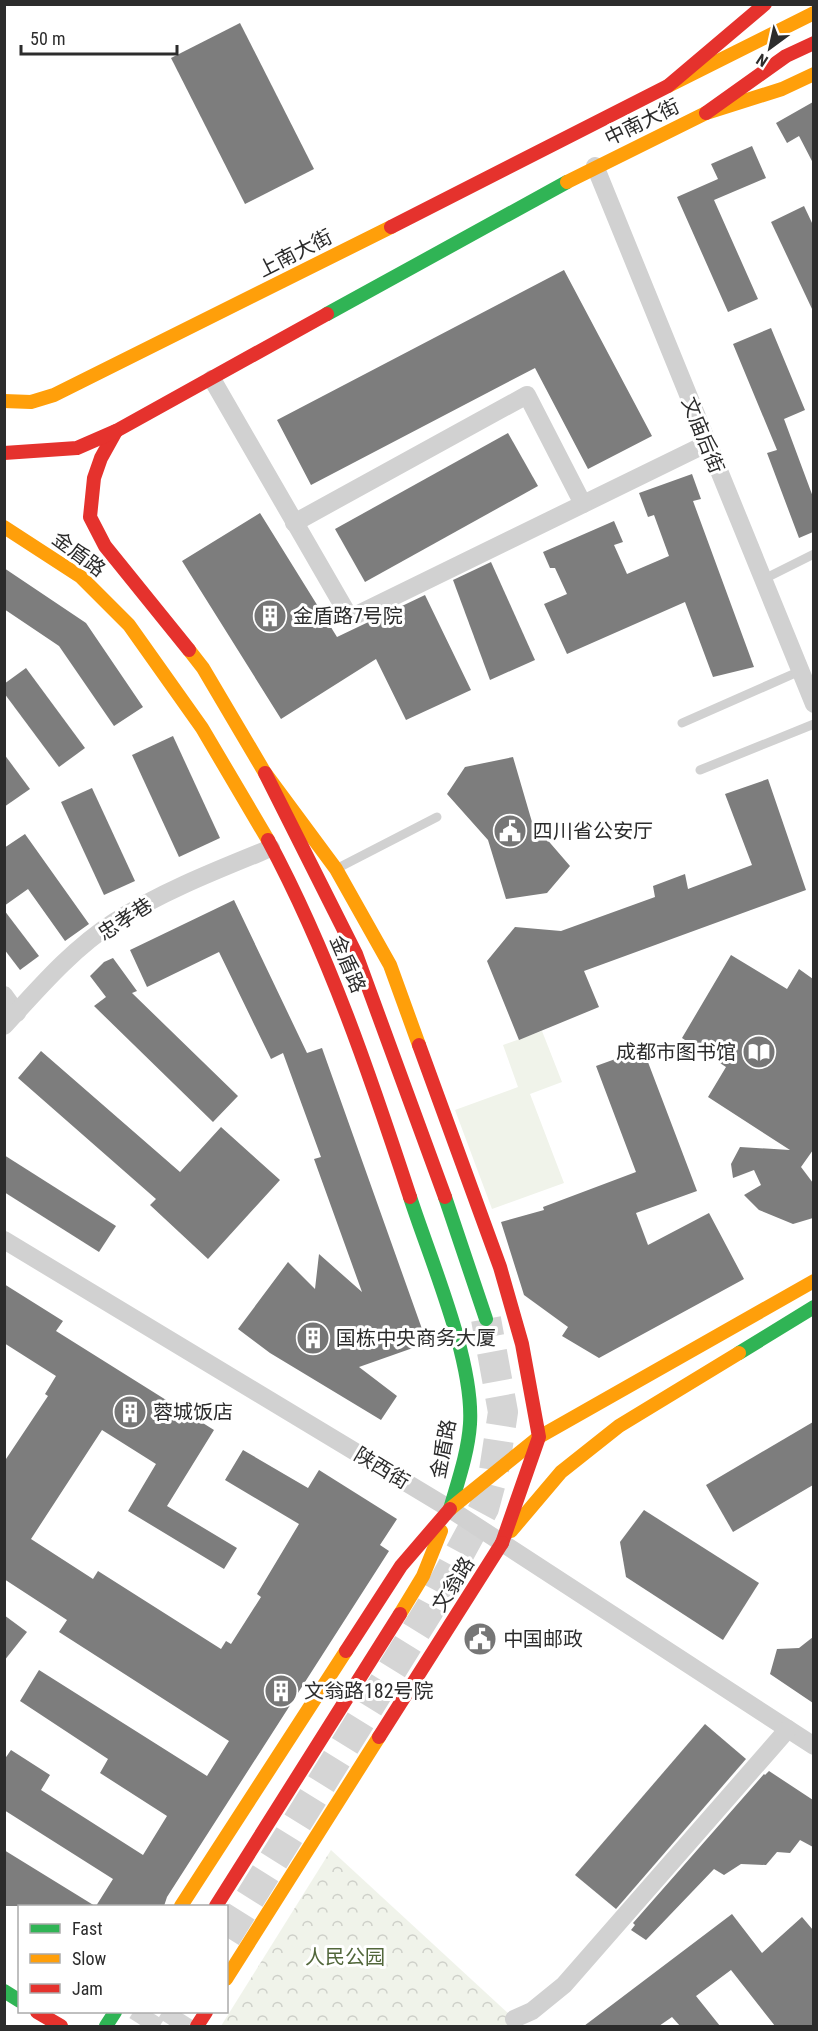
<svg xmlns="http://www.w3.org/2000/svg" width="818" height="2031" font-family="'Roboto Condensed','Noto Sans SC',sans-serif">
	<defs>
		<pattern id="park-crowns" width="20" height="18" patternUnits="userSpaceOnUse" patternTransform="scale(1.5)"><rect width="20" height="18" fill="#f0f3ea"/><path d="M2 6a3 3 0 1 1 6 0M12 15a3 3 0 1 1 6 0" fill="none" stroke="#ced0c9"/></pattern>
	</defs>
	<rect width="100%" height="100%" fill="#fff"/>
	<path fill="#f0f3ea" d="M 542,1031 L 562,1082 L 530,1094 L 564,1183 L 492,1209 L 455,1110 L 518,1087 L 503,1045 Z"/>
	<path fill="url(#park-crowns)" d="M 331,1850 L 522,2026 L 221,2026 Z"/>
	<g fill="#7d7d7d">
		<path d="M 240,23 L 314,169 L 245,204 L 171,58 Z"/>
		<path d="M 813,102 L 813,163 L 799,136 L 787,143 L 776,123 Z"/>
		<path d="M 752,146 L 766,178 L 714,200 L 758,299 L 728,312 L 677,197 L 718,179 L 711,164 Z"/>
		<path d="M 804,206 L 813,225 L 813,311 L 771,222 Z"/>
		<path d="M 564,270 L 652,436 L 588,469 L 535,368 L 311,485 L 277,420 Z"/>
		<path d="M 771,328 L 805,410 L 784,419 L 813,497 L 813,532 L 799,538 L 767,453 L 777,450 L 733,344 Z"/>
		<path d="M 508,433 L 538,486 L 365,582 L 335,529 Z"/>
		<path d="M 692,474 L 701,499 L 693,501 L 754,667 L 713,677 L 685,602 L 567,654 L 544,604 L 567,594 L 555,568 L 550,568 L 543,552 L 614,521 L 623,542 L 614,545 L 627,574 L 669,556 L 654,515 L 648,517 L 639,493 Z"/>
		<path d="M 260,513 L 337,637 L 425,595 L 471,690 L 406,720 L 376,659 L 281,719 L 182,561 Z"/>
		<path d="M 491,562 L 535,660 L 490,680 L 453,580 Z"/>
		<path d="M 4,568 L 86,623 L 143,707 L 114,726 L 59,646 L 4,609 Z"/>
		<path d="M 26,668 L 85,748 L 59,767 L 4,693 L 4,684 Z"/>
		<path d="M 173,736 L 220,838 L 179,857 L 132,755 Z"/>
		<path d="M 4,754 L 30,789 L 4,807 Z"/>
		<path d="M 513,757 L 532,822 L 570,866 L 547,893 L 506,899 L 488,840 L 447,794 L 465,767 Z"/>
		<path d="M 768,779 L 806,890 L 584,971 L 599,1007 L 519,1040 L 487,961 L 515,927 L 561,931 L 655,897 L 653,886 L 685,874 L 688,889 L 752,865 L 725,794 Z"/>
		<path d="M 92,788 L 135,881 L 104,895 L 61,802 Z"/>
		<path d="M 25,834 L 89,924 L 65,941 L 28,889 L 4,906 L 4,848 Z"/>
		<path d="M 234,900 L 307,1053 L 322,1048 L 427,1343 L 359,1367 L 397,1396 L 381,1420 L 270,1353 L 238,1329 L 288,1262 L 315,1289 L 319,1254 L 362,1292 L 314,1159 L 321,1157 L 283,1053 L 271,1059 L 219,952 L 147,987 L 130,950 Z"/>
		<path d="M 4,910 L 39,956 L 20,970 L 4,949 Z"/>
		<path d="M 731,955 L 787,989 L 799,969 L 813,979 L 813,1150 L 801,1167 L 813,1183 L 813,1218 L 793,1224 L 759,1210 L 744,1195 L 761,1185 L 754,1170 L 733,1178 L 731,1164 L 740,1147 L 790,1150 L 708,1097 L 726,1067 L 682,1038 Z"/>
		<path d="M 113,958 L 137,991 L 132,993 L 238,1096 L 213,1122 L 94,1006 L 106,997 L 90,976 L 104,962 Z"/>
		<path d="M 643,1049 L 697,1191 L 636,1213 L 648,1245 L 709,1213 L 744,1279 L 599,1358 L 562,1336 L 568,1327 L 524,1295 L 501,1222 L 544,1210 L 543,1207 L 636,1172 L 596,1066 Z"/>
		<path d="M 41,1051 L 180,1172 L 221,1127 L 280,1180 L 208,1259 L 150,1205 L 156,1199 L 18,1078 Z"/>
		<path d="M 4,1155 L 116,1226 L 99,1252 L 4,1192 Z"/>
		<path d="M 4,1284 L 63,1321 L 56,1331 L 214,1430 L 167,1506 L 237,1548 L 224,1569 L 128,1511 L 156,1464 L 102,1430 L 31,1539 L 93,1579 L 98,1571 L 221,1649 L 226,1641 L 231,1644 L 261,1597 L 257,1594 L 299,1524 L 225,1480 L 243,1450 L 308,1488 L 319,1470 L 397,1519 L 380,1545 L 389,1551 L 167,1897 L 164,1906 L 96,1906 L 113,1879 L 4,1810 L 4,1760 L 11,1750 L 50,1775 L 41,1790 L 143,1855 L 167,1816 L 100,1773 L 108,1759 L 20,1701 L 39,1670 L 207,1776 L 229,1741 L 59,1632 L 67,1620 L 4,1579 L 4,1462 L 48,1396 L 45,1394 L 56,1376 L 4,1343 Z"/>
		<path d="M 813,1422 L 813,1485 L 733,1532 L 706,1485 Z"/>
		<path d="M 644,1510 L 759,1583 L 723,1640 L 626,1577 L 620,1542 Z"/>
		<path d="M 4,1615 L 27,1632 L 4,1661 Z"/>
		<path d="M 813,1637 L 813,1703 L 770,1674 L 777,1649 L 799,1648 Z"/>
		<path d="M 705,1724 L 746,1759 L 616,1909 L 575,1875 Z"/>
		<path d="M 769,1771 L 813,1800 L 813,1847 L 800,1840 L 790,1853 L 777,1852 L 766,1865 L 741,1864 L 724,1875 L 714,1869 L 646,1940 L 631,1930 L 635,1925 L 633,1923 L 764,1774 L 765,1775 Z"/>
		<path d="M 4,1850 L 95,1906 L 4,1906 Z"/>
		<path d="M 732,1914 L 762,1953 L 802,1917 L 813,1930 L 813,2026 L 775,2026 L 731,1970 L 696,1996 L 720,2026 L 680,2026 L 672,2017 L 659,2026 L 584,2026 Z"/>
	</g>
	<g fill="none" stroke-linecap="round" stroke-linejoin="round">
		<g stroke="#d5d5d5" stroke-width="30" stroke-dasharray="30 15" stroke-linecap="butt">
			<path d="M 226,1937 L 429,1610 L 484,1508 L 494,1471 L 503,1412 L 486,1319"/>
			<path d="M 142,2026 L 151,2012"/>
			<path d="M 171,2026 L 180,2012"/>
		</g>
		<g stroke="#d1d1d1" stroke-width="9">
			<path d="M 762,580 L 814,554"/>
			<path d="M 682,723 L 800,671"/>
			<path d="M 700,770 L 814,724"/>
			<path d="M 338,868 L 437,817"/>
		</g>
		<g stroke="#d1d1d1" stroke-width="18">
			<path d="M 595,166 L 814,704"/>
			<path d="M 212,379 L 350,618 L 706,444"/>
			<path d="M 294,523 L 527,395 L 583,504"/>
			<path d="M 4,995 L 17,1013"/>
			<path d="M 4,1026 C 38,989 72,949 114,922 C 163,891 217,870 271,848"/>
			<path d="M 4,1240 L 450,1509 L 814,1746"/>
			<path d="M 514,2019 L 532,2011 L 564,1985 L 788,1729"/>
		</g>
		<g stroke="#30b455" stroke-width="14">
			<path d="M 327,314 L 567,182"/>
			<path d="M 410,1197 C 430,1259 474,1360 470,1424 C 468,1453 458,1481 450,1509"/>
			<path d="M 445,1197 L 486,1319"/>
			<path d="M 739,1353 L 814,1307"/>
			<path d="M 4,1991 L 20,2001"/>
			<path d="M 106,2026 L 115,2012"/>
		</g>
		<g stroke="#ff9f0a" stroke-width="14">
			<path d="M 668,86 L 814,13"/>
			<path d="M 567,182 L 706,113 L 782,89 L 814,74"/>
			<path d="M 4,401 L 31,402 L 54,395 L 391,227"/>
			<path d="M 4,527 L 81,577 L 129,625 L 202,728 L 268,840"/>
			<path d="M 189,650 L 203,668 L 265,773 L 336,869 L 390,965 L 419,1045"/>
			<path d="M 450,1509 L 539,1437 L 814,1281"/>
			<path d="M 511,1531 L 561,1472 L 619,1426 L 739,1353"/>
			<path d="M 400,1614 L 423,1576 L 441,1531"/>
			<path d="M 181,1906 L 346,1651"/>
			<path d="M 226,1979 L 379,1737"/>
		</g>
		<g stroke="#e5322d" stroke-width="14">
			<path d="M 706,113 L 786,56 L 814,43"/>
			<path d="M 391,227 L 668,86 L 765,4"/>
			<path d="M 116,431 L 101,458 L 94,478 L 90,517 L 105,546 L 189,650"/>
			<path d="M 4,453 L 77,448 L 116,431 L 327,314"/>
			<path d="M 265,773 L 356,954 L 445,1197"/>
			<path d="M 268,840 C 329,954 370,1075 410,1197"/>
			<path d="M 419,1045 L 500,1267 L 522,1344 L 539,1437 L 502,1543"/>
			<path d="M 346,1651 L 401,1566 L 450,1509"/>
			<path d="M 379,1737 L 502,1543"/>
			<path d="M 216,1906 L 400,1614"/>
			<path d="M 37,2012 L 61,2026"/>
			<path d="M 197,2026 L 206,2012"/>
		</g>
	</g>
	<defs>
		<g id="building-disc" transform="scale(1.725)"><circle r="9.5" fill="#767676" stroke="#fff"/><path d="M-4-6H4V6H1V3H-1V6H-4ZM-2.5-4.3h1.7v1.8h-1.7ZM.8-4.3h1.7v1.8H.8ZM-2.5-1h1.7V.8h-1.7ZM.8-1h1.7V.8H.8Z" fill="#fff"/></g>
		<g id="civic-disc" transform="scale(1.725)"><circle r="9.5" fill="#767676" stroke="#fff"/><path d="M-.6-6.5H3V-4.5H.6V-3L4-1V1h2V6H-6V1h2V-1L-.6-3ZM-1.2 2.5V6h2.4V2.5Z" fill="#fff"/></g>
		<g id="library-disc" transform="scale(1.725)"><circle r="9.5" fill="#767676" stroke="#fff"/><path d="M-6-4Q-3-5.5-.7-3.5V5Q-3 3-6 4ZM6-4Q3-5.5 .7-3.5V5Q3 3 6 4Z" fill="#fff"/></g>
	</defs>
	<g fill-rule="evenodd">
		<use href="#building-disc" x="270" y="616"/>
		<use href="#civic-disc" x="510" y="831"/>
		<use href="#library-disc" x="759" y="1052"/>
		<use href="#building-disc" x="313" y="1338"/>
		<use href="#building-disc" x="130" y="1412"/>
		<use href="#civic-disc" x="480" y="1639"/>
		<use href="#building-disc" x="281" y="1691"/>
	</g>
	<g text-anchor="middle" stroke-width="6" stroke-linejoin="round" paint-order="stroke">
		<g font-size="20" fill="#2c2c2c" stroke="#fff">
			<text transform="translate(642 122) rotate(-26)" y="7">中南大街</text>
			<text transform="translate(295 253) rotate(-27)" y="7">上南大街</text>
			<text transform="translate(703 435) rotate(68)" y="7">文庙后街</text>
			<text transform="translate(79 554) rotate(37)" y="7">金盾路</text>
			<text transform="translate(125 919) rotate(-33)" y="7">忠孝巷</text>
			<text transform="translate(348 964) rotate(67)" y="7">金盾路</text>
			<text transform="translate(443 1449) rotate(-79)" y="7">金盾路</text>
			<text transform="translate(382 1468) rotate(31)" y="7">陕西街</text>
			<text transform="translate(453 1584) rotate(-58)" y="7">文翁路</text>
		</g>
		<g font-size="20" fill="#2c2c2c" stroke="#fff" text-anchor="start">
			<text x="293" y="623">金盾路7号院</text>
			<text x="533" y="838">四川省公安厅</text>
			<text x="736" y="1059" text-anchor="end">成都市图书馆</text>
			<text x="336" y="1345">国栋中央商务大厦</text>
			<text x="153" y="1419">蓉城饭店</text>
			<text x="503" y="1646">中国邮政</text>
			<text x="304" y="1698">文翁路182号院</text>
		</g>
		<g font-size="20" fill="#52673b" stroke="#fff">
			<text x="345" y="1964">人民公园</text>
		</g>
	</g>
	<rect width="818" height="2031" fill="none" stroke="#2c2c2c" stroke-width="12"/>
	<rect x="18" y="1905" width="210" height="108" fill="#ffffff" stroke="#ababab" stroke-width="1.5"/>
	<rect x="30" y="1924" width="30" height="9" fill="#30b455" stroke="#ababab" stroke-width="1.5"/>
	<text x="72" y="1935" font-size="18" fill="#2c2c2c">Fast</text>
	<rect x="30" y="1954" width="30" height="9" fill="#ff9f0a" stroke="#ababab" stroke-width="1.5"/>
	<text x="72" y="1965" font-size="18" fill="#2c2c2c">Slow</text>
	<rect x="30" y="1984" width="30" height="9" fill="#e5322d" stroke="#ababab" stroke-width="1.5"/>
	<text x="72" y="1995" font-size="18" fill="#2c2c2c">Jam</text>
	<g transform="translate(770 48) rotate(213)" stroke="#ffffff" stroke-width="4.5" paint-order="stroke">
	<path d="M0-4.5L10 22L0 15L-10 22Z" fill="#2c2c2c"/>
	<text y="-9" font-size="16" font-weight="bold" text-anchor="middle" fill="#2c2c2c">N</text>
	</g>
	<path d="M21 45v9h156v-9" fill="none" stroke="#2c2c2c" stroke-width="3"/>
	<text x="30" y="45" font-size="18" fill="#2c2c2c" stroke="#ffffff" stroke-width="4.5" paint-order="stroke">50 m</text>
</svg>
